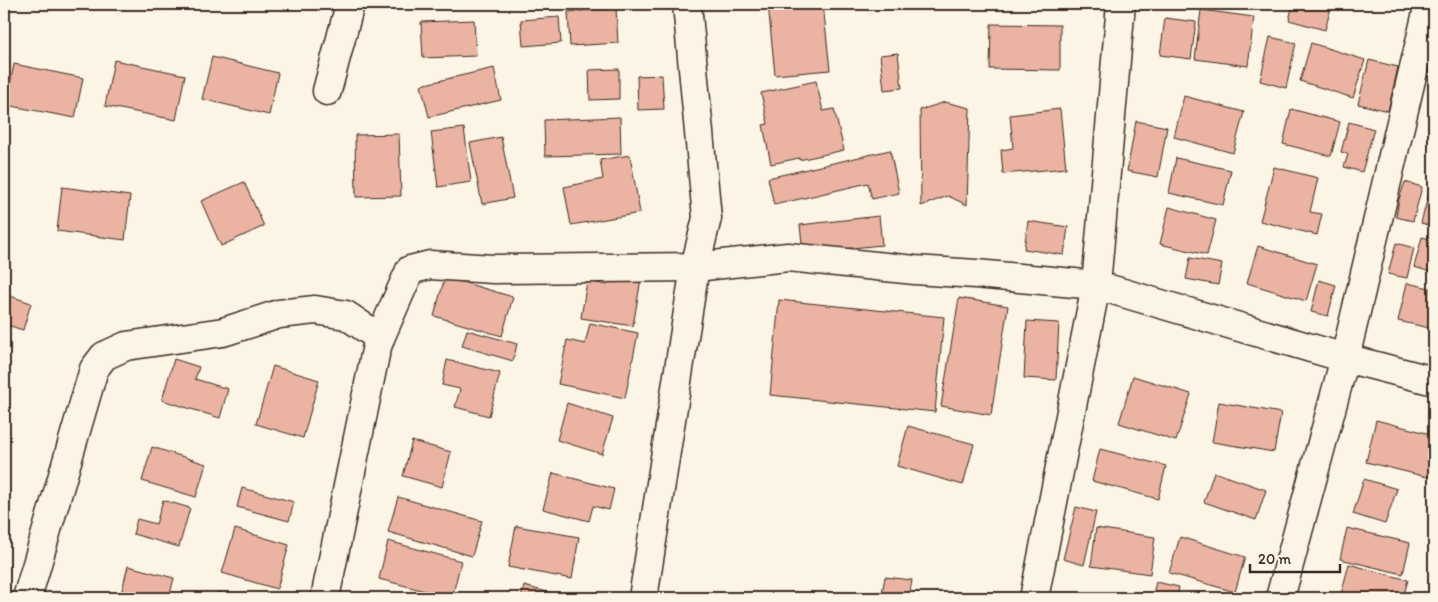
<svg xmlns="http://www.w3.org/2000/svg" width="1438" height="602" font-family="Itim,sans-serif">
	<rect width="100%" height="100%" fill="#fcf5e5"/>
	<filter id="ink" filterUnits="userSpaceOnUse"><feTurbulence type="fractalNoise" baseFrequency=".02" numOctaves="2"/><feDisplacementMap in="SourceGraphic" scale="10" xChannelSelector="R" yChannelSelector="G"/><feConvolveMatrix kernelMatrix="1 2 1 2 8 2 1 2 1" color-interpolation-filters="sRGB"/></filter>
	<g filter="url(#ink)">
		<g fill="#ebb3a2" stroke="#3b2a1e">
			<path d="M 768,4 L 823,4 L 830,70 L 775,75 Z"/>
			<path d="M 1293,4 L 1332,4 L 1325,30 L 1289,20 Z"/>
			<path d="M 616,8 L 618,43 L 570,46 L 568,12 Z"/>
			<path d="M 1201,10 L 1254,17 L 1248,66 L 1195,59 Z"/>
			<path d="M 559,17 L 561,43 L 523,46 L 521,20 Z"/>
			<path d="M 1165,18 L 1196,22 L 1191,59 L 1160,55 Z"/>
			<path d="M 474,20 L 476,56 L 423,58 L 421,22 Z"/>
			<path d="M 991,24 L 1060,25 L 1060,70 L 990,69 Z"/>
			<path d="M 1270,37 L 1296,43 L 1286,88 L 1260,81 Z"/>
			<path d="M 1311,43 L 1365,60 L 1353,98 L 1300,81 Z"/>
			<path d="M 898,53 L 902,88 L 884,90 L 880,55 Z"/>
			<path d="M 212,57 L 278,73 L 269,115 L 202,99 Z"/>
			<path d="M 114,60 L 185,75 L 176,120 L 105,106 Z"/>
			<path d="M 1369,60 L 1398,67 L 1388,111 L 1358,104 Z"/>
			<path d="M 14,64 L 83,78 L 75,118 L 6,105 Z"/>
			<path d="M 494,68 L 501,100 L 429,117 L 421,85 Z"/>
			<path d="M 619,69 L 619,99 L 590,100 L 589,70 Z"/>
			<path d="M 662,75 L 664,109 L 638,110 L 637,76 Z"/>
			<path d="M 816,81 L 823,111 L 834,109 L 844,150 L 799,160 L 799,158 L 771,164 L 763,125 L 768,124 L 761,93 Z"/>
			<path d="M 1184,96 L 1244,112 L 1233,153 L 1174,137 Z"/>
			<path d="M 945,102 L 970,108 L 967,205 L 948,196 L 921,206 L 920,110 Z"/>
			<path d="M 1060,109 L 1066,168 L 1003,174 L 1001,150 L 1013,148 L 1010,115 Z"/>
			<path d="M 1291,109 L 1340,122 L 1331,156 L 1283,144 Z"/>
			<path d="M 620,117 L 621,154 L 545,156 L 544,120 Z"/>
			<path d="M 1136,121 L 1167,127 L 1158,177 L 1127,171 Z"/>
			<path d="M 1349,122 L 1374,129 L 1362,172 L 1344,167 L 1348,154 L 1341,152 Z"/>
			<path d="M 464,128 L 471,182 L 438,187 L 431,132 Z"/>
			<path d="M 399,134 L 401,196 L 356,197 L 355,135 Z"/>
			<path d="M 501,137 L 513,198 L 482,204 L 470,143 Z"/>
			<path d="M 890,150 L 899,193 L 872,199 L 868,183 L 774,205 L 768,178 Z"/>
			<path d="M 630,155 L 640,213 L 571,225 L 564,187 L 603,179 L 600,160 Z"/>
			<path d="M 1176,158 L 1231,170 L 1223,205 L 1169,193 Z"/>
			<path d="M 1274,167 L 1318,178 L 1310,212 L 1322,214 L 1317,235 L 1260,221 Z"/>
			<path d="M 1432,181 L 1434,181 L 1434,227 L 1421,223 Z"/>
			<path d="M 244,182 L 264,226 L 221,246 L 201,201 Z"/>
			<path d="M 1405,182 L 1422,187 L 1413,221 L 1396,217 L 1399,199 Z"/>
			<path d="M 62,187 L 130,196 L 125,240 L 57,231 Z"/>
			<path d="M 1169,207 L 1216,220 L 1207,255 L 1160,244 Z"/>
			<path d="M 879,216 L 882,245 L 803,253 L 800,225 Z"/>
			<path d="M 1028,221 L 1068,227 L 1064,255 L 1024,249 Z"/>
			<path d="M 1422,237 L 1434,240 L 1434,273 L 1414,267 Z"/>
			<path d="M 1396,243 L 1414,248 L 1407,278 L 1388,274 Z"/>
			<path d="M 1258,246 L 1317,264 L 1306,301 L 1247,283 Z"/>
			<path d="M 1190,258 L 1222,264 L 1218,285 L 1186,279 Z"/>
			<path d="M 609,274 L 641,279 L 633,326 L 581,318 L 587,281 L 607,285 Z"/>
			<path d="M 445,277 L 513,297 L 502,336 L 434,316 Z"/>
			<path d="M 1319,280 L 1336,285 L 1328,316 L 1311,312 Z"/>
			<path d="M 1407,283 L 1434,289 L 1434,329 L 1398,321 Z"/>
			<path d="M 4,294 L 31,303 L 23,330 L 4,324 Z"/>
			<path d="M 959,298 L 1008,306 L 991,415 L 941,406 Z"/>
			<path d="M 779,300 L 944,317 L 935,412 L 770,395 Z"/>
			<path d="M 1027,321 L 1059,323 L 1056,380 L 1024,378 Z"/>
			<path d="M 590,323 L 638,333 L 625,398 L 558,384 L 567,340 L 585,344 Z"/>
			<path d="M 467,330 L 517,344 L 513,361 L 462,346 Z"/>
			<path d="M 174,359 L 199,367 L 195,379 L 228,389 L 220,418 L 162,400 Z"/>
			<path d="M 447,360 L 500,373 L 489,416 L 455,407 L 460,389 L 442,385 Z"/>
			<path d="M 273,366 L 319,380 L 303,438 L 256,424 Z"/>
			<path d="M 1133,376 L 1191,394 L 1176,441 L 1119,423 Z"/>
			<path d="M 1219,402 L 1281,413 L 1274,452 L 1212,442 Z"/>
			<path d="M 567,403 L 613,418 L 602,454 L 557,440 Z"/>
			<path d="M 1376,420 L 1434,435 L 1434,466 L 1431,478 L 1366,462 Z"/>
			<path d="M 908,426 L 974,444 L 963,485 L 897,466 Z"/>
			<path d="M 412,441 L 451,452 L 442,487 L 403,476 Z"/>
			<path d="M 152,447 L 206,464 L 196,497 L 142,481 Z"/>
			<path d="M 1100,449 L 1166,466 L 1158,499 L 1092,481 Z"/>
			<path d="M 1214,472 L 1266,490 L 1256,520 L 1204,502 Z"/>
			<path d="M 553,473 L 614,489 L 609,510 L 593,506 L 589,521 L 543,509 Z"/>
			<path d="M 1364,479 L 1397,489 L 1385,524 L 1353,514 Z"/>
			<path d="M 242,488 L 294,502 L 289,521 L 237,507 Z"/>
			<path d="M 398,497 L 482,521 L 472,556 L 388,532 Z"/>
			<path d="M 163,500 L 190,508 L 179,547 L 133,534 L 137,519 L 156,524 Z"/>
			<path d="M 1076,507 L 1096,512 L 1084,565 L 1063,559 Z"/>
			<path d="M 516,526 L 579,537 L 572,579 L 508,567 Z"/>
			<path d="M 1096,528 L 1155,537 L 1150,574 L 1091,566 Z"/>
			<path d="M 1347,528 L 1410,543 L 1403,574 L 1340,559 Z"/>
			<path d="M 235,529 L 289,545 L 277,589 L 222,573 Z"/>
			<path d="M 1180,537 L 1245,557 L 1235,592 L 1169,573 Z"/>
			<path d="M 388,541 L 461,561 L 452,598 L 379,579 Z"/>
			<path d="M 1349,564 L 1408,580 L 1403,598 L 1340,598 Z"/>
			<path d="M 128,566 L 174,578 L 169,598 L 120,598 Z"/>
			<path d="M 885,577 L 912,580 L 909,598 L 881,598 Z"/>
			<path d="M 1156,582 L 1179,587 L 1177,598 L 1152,598 Z"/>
			<path d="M 524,586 L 570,598 L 521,598 Z"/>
			<path d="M 217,592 L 248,598 L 216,598 Z"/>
		</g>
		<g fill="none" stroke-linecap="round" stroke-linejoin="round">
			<g stroke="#3b2a1e" stroke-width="31">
				<g id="minor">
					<path d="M 327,91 L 350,4"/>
					<path d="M 27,598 L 94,369 L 104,356 L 126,346 L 223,332 L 279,314 L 315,310 L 346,315 L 380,338"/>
					<path d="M 325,598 L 376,350 L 380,338 L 410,270 L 430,265 L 493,269 L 695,267 L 788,257 L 915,270 L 976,274 L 1096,285 L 1345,358 L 1434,381"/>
					<path d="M 643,598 L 695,267 L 707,218 L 687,4"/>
					<path d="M 1034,598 L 1096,285 L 1121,4"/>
					<path d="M 1280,598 L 1345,358 L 1429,4"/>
				</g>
			</g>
			<use href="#minor" stroke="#fcf5e5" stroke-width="28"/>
		</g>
	</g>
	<rect width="1438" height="602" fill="none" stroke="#fcf5e5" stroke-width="20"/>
	<rect x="10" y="10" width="1418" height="582" fill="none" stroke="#3b2a1e" stroke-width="2" filter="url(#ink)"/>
	<path d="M1250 564v8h90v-8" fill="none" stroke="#3b2a1e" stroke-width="2.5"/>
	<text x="1258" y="564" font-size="15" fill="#3b2a1e" stroke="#fcf5e5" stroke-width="4" paint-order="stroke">20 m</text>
</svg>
